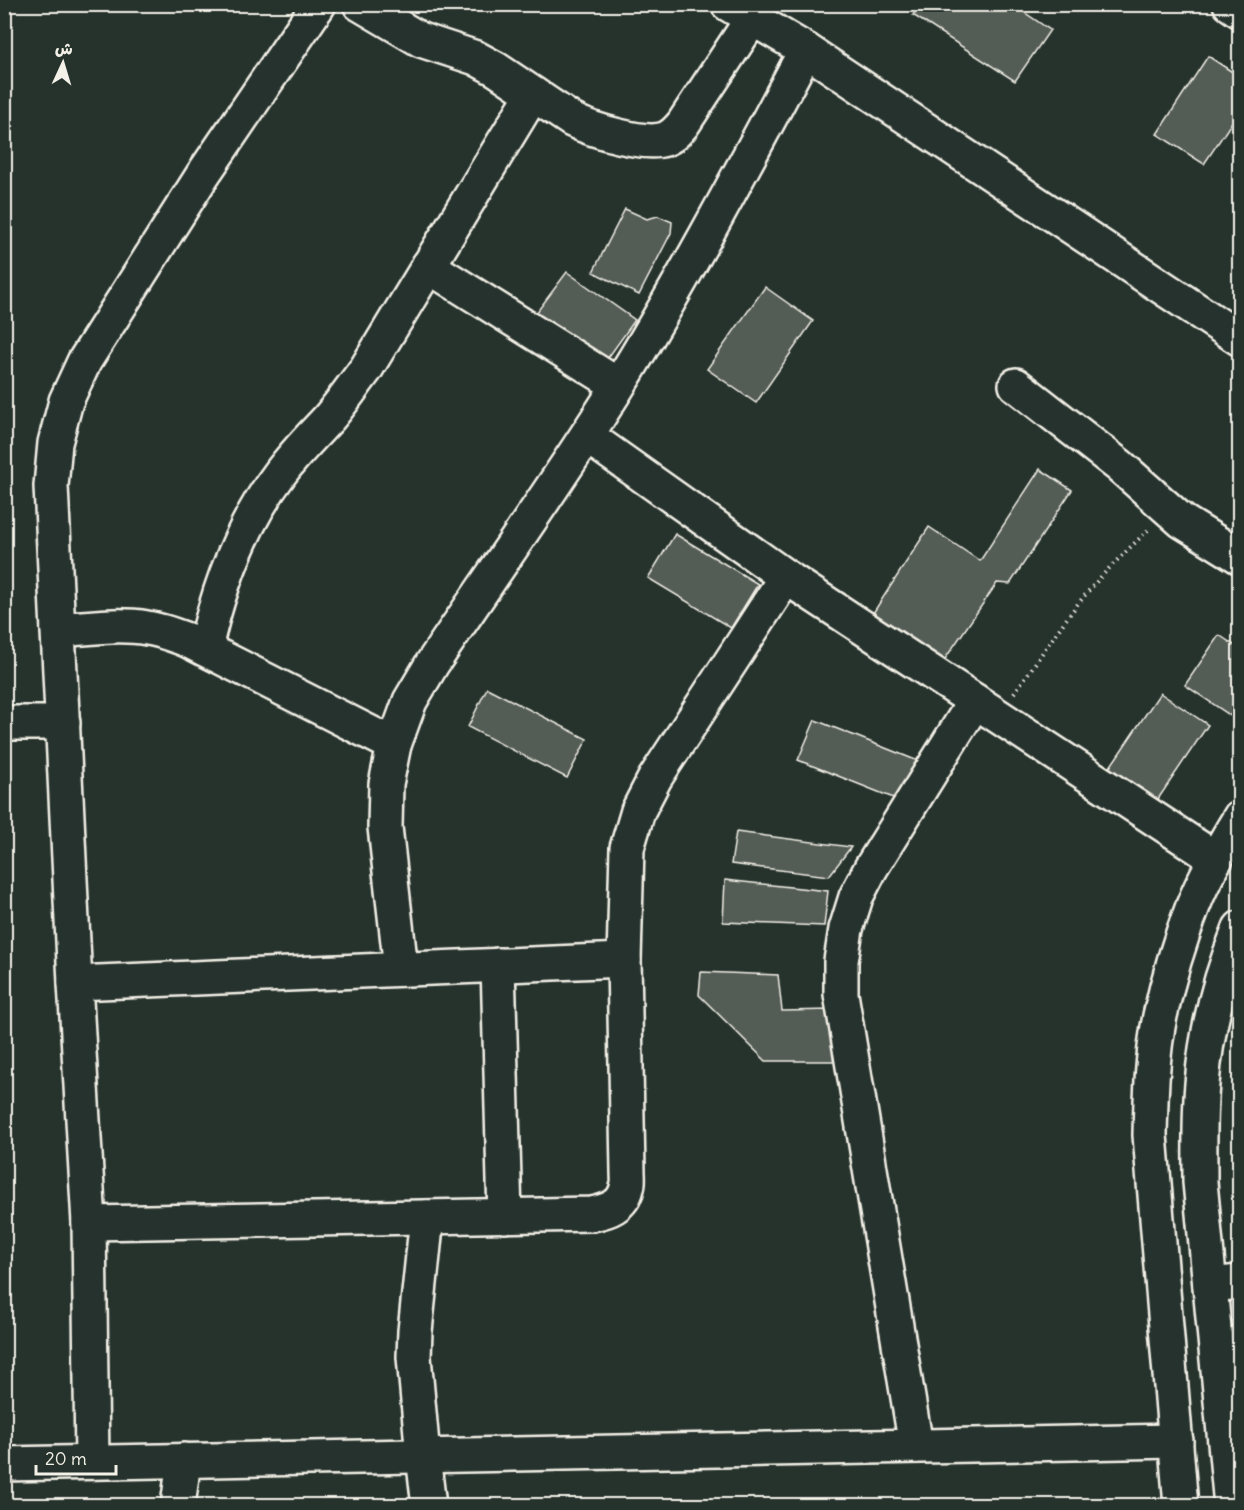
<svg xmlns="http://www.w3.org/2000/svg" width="1244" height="1510" font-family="Delius,'Playpen Sans Arabic',sans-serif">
	<rect width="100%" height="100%" fill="#26332d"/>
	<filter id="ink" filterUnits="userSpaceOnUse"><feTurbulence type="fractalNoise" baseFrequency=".0167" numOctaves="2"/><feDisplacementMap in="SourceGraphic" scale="12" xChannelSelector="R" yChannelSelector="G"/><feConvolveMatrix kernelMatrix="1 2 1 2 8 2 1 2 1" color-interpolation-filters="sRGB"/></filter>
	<g filter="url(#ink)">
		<g fill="#525c55" stroke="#f4f1e8" stroke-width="1.5">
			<path d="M 920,4 L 1012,4 L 1050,30 L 1015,81 L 913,15 Z"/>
			<path d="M 1208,56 L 1240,77 L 1240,110 L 1204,164 L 1157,134 Z"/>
			<path d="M 625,209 L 647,219 L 658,216 L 672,222 L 671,233 L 639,295 L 593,272 Z"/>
			<path d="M 567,272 L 635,320 L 605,362 L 536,313 Z"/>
			<path d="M 765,287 L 813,321 L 756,403 L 707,369 Z"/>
			<path d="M 1040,469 L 1072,490 L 1010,584 L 997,583 L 943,662 L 873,613 L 929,527 L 980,561 Z"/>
			<path d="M 675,534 L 758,584 L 731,628 L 648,578 Z"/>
			<path d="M 1219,635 L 1240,649 L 1240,722 L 1185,685 Z"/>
			<path d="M 487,688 L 587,739 L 567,778 L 468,727 Z"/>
			<path d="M 1160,693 L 1208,725 L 1156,802 L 1108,770 Z"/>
			<path d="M 815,720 L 923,763 L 906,803 L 798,760 Z"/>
			<path d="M 736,832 L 851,847 L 829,876 L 731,864 Z"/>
			<path d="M 725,880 L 828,891 L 824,926 L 723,922 Z"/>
			<path d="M 701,972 L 778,975 L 782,1011 L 832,1010 L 837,1061 L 766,1061 L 699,995 Z"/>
		</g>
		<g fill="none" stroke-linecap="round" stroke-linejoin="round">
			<g stroke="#f4f1e8" stroke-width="38">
				<g id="minor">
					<path d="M 360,4 L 421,40 L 476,58 L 496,69 L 572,120 C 592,130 644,146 665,139 C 673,136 678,130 683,124 L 752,19"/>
					<path d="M 728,4 L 806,50 L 1240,339"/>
					<path d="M 1230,4 L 1240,11"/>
					<path d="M 428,266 L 618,385"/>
					<path d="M 1016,385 L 1120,466 L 1182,521 L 1240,557"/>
					<path d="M 587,436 L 786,577 L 1216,859"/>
					<path d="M 58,630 C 88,628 118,623 147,628 C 161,630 174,635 187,640 L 394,745"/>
					<path d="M 205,649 C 219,585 241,525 281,472 C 295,453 311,437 327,420 C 341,404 353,386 366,369 L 533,94"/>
					<path d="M 4,723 L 63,723"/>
					<path d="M 498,965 L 505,1216"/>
					<path d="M 401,969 L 385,827 L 386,784 L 394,745 L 410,701 L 432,664 C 494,572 558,482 617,388 C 685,278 745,164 806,50"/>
					<path d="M 75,983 L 624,960"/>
					<path d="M 427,1217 L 415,1331 L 414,1357 L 423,1456 L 429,1506"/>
					<path d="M 89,1223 L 592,1214 C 608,1211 623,1206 627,1188 C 629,1183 628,1177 628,1172 L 624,960 L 627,848 L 638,811 L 655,778 L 786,577"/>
					<path d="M 1210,1285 L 1240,1282"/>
					<path d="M 916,1446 L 841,994 L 841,961 L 846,929 L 856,897 L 871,868 L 975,701"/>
					<path d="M 92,1462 L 89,1223 L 75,983 L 51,486 L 55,443 L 66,401 L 84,362 L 204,173 L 319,4"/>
					<path d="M 4,1464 L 1176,1441"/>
					<path d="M 178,1506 L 184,1460"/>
					<path d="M 1181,1506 L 1150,1135 C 1151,1095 1152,1055 1160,1016 C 1168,979 1179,942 1193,906 C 1205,875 1223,846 1240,817"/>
					<path d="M 1231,1506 L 1200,1182 C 1200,1149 1199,1117 1202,1084 C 1206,1031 1220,977 1240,928"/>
				</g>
			</g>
			<path stroke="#f4f1e8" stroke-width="4" stroke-dasharray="1.5 4.5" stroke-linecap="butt" d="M 1014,693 C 1040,658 1063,620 1092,587 C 1109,567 1129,549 1148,530"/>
			<use href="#minor" stroke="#26332d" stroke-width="33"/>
		</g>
	</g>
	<rect width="1244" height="1510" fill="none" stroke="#26332d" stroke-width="24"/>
	<rect x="12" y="12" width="1220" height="1486" fill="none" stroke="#f4f1e8" stroke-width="2" filter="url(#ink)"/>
	<g transform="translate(63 63) rotate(4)" stroke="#26332d" stroke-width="4.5" paint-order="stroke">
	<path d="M0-4.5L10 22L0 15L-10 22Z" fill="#f4f1e8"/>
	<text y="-9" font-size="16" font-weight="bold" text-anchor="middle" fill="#f4f1e8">ش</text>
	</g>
	<path d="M36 1465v9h80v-9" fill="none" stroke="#f4f1e8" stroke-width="3"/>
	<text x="45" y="1465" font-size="18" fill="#f4f1e8" stroke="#26332d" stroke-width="4.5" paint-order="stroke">20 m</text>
</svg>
